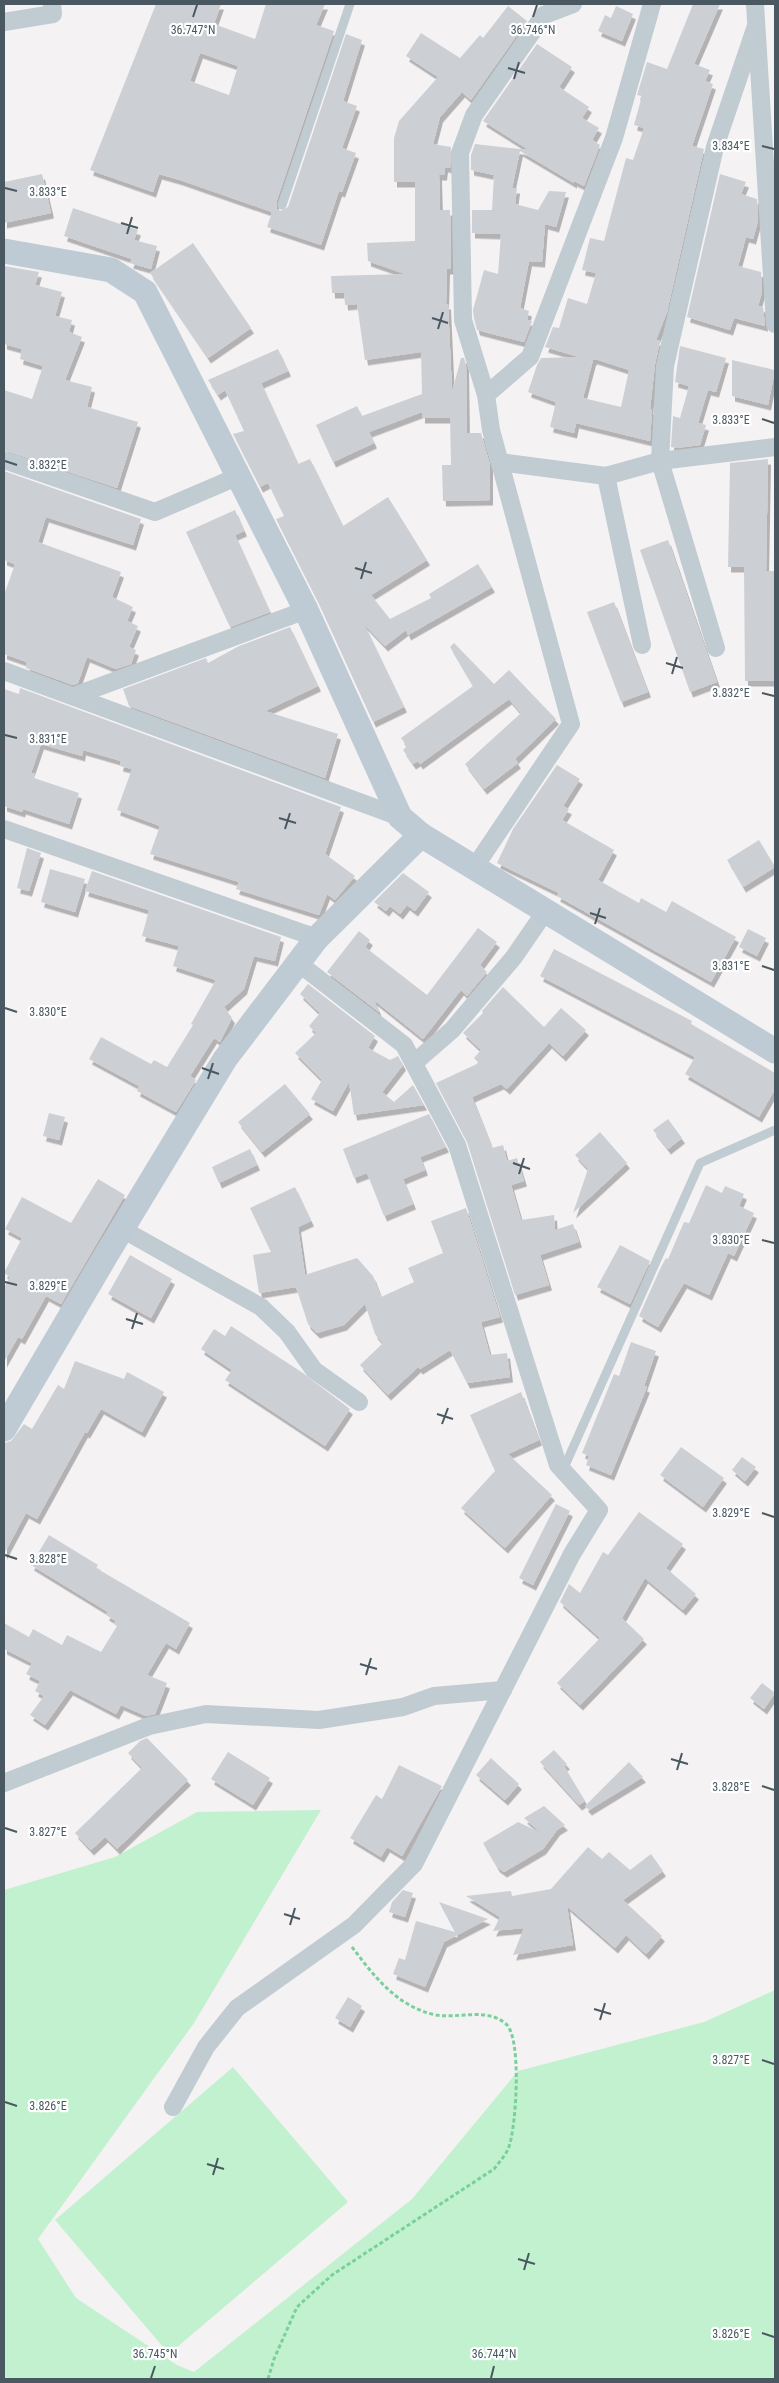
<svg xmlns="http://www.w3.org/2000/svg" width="779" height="2383" font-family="'Roboto Condensed',sans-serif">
	<defs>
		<filter id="shadow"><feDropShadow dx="3" dy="5.5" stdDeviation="0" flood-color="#0004"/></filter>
	</defs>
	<rect width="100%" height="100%" fill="#f5f2f3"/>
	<g fill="#c2f1cf">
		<path d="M 321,1810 L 194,2023 L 38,2239 L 76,2298 L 177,2365 L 194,2372 L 412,2199 L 518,2071 L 704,2022 L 775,1990 L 775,2379 L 4,2379 L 4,1890 L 115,1857 L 197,1812 Z"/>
		<path d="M 233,2067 L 348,2202 L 169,2354 L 55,2220 Z"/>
	</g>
	<g fill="#ccd0d5" fill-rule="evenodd" filter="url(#shadow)">
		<path d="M 156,4 L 221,4 L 214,24 L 255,39 L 266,4 L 325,4 L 316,25 L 334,31 L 276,203 L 277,209 L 280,211 L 288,207 L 346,34 L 362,40 L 343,101 L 357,106 L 342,148 L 356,153 L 342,192 L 339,191 L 321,245 L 267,227 L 272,212 L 180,180 L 159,174 L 153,192 L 90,170 ZM 200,53 L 238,66 L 229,95 L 190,81 Z"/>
		<path d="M 693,4 L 720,4 L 694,64 L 710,70 L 705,81 L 713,84 L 692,146 L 704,149 L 667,312 L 656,340 L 660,341 L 655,364 L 650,409 L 652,410 L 650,441 L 576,423 L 574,433 L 550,427 L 556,402 L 528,392 L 537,365 L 541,358 L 579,357 L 545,347 L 553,327 L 559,328 L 568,298 L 587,304 L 596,273 L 582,270 L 590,238 L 604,241 L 626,158 L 633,160 L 644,128 L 634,125 L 642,96 L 637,95 L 647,62 L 667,69 ZM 595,359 L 629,370 L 621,407 L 583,398 L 593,360 Z"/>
		<path d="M 508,6 L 527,21 L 471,100 L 462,92 L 440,117 L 433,144 L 451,147 L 450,168 L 445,167 L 444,175 L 439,175 L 440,210 L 450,210 L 451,269 L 447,269 L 446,304 L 448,304 L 452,392 L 461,358 L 464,358 L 466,365 L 467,433 L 481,433 L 490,465 L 490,500 L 443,501 L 442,465 L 451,465 L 450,418 L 422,418 L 422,412 L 369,432 L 374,443 L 333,462 L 316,425 L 357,406 L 362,416 L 422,394 L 421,352 L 365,360 L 357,304 L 345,305 L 344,293 L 332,293 L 331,276 L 405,274 L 368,261 L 367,243 L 415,241 L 415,182 L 394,182 L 394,138 L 399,121 L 438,77 L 406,56 L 421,33 L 460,58 L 480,35 L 483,38 Z"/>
		<path d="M 616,6 L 633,14 L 622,41 L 598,31 L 605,15 L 611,18 Z"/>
		<path d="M 537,44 L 572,67 L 559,87 L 589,107 L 582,118 L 599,128 L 592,140 L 600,145 L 584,186 L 574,181 L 574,183 L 520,151 L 512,188 L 517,188 L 515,204 L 538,210 L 549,191 L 566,192 L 556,227 L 545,224 L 542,262 L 529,261 L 520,308 L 529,311 L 527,320 L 532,321 L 524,342 L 477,330 L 474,318 L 473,310 L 484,270 L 498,274 L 501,234 L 472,233 L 472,210 L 492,210 L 494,175 L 471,170 L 471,155 L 475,144 L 529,150 L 483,121 Z"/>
		<path d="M 42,174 L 51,213 L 4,223 L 4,182 Z"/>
		<path d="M 720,174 L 746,182 L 741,194 L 757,199 L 758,221 L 753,239 L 746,237 L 738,266 L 761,272 L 762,292 L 758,306 L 763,307 L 765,326 L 734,318 L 730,330 L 687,317 Z"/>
		<path d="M 73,208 L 138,230 L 134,240 L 157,246 L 151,269 L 130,263 L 132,259 L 64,236 Z"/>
		<path d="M 193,243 L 251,328 L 208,358 L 150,273 Z"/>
		<path d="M 4,266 L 39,272 L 35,285 L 62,292 L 55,316 L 72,320 L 69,332 L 82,337 L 65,380 L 92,387 L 87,407 L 138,422 L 117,488 L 4,450 L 4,390 L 32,399 L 43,366 L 20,359 L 22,349 L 4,344 Z"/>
		<path d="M 680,346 L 726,358 L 716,392 L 708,390 L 698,423 L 706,425 L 700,445 L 677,448 L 671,447 L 673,416 L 680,418 L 689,386 L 675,382 Z"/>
		<path d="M 278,349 L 288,371 L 261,383 L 298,464 L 310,459 L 343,526 L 388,497 L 427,560 L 371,595 L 390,619 L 431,598 L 429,594 L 478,564 L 492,587 L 408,635 L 406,630 L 385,646 L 364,624 L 404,707 L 373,722 L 319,604 L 276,519 L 284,516 L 268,483 L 260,487 L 233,434 L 244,431 L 225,390 L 218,395 L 208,380 Z"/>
		<path d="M 732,360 L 775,370 L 768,405 L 732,396 Z"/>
		<path d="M 768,459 L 766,571 L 775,571 L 775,681 L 745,681 L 744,567 L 728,567 L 730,463 Z"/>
		<path d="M 4,471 L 141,519 L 133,545 L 46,517 L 38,542 L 121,572 L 112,597 L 133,607 L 127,621 L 138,626 L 129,647 L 136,650 L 131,664 L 116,669 L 87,657 L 78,683 L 73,685 L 26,668 L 27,662 L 4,654 L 4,595 L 15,564 L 4,560 Z"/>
		<path d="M 235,510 L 244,531 L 235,535 L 270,612 L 230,627 L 186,532 Z"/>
		<path d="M 668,540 L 717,682 L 690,692 L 640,550 Z"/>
		<path d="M 614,602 L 648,692 L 621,702 L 587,612 Z"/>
		<path d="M 290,627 L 318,686 L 265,711 L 338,734 L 325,778 L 129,706 L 123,689 L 206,658 L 208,663 L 239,646 Z"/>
		<path d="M 454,643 L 494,684 L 509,670 L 556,719 L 515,759 L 518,763 L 484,789 L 465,764 L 521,713 L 509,699 L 420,764 L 418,761 L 413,764 L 403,750 L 407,746 L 401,738 L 473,686 L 450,647 Z"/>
		<path d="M 20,688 L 341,807 L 325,854 L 355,876 L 335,900 L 327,894 L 319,915 L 236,889 L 239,882 L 150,854 L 160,826 L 117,810 L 132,769 L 120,766 L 121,761 L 83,750 L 82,756 L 41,744 L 31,773 L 35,774 L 34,778 L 79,793 L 69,824 L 23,809 L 22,812 L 4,806 L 4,689 L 19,694 Z"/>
		<path d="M 557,765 L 580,779 L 563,806 L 569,809 L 562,820 L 614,850 L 598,880 L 639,903 L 641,898 L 666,912 L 672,901 L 736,937 L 711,982 L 557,896 L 559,893 L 497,863 L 513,829 Z"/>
		<path d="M 759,840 L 775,867 L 743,887 L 727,860 Z"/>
		<path d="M 27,848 L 41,853 L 29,891 L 17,888 Z"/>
		<path d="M 50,869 L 85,879 L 75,912 L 41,902 Z"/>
		<path d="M 92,871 L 281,937 L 275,961 L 254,956 L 244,989 L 224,1007 L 232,1018 L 220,1042 L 214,1038 L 190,1076 L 196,1080 L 176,1112 L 137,1091 L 139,1086 L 89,1059 L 101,1037 L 151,1064 L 154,1060 L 167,1067 L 193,1025 L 191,1024 L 216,980 L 173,966 L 179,946 L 142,936 L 149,910 L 85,891 Z"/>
		<path d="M 403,873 L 429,892 L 415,911 L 407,905 L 400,914 L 390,906 L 386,911 L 374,902 Z"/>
		<path d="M 478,928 L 497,942 L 480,965 L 487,972 L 467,996 L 461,990 L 423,1039 L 374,1000 L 379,1012 L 327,972 L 359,931 L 370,940 L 365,947 L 427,995 Z"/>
		<path d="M 748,929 L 766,938 L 757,956 L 739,947 Z"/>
		<path d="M 554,949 L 692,1021 L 691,1024 L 775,1073 L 775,1089 L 759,1117 L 685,1074 L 695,1057 L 540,976 Z"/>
		<path d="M 308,984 L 375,1036 L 368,1048 L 390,1060 L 398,1056 L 403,1065 L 382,1092 L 394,1102 L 413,1085 L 424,1105 L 354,1115 L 349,1082 L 333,1111 L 311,1099 L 322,1080 L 295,1053 L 316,1033 L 309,1026 L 320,1013 L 300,994 Z"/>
		<path d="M 503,987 L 544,1027 L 561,1008 L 586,1030 L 563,1056 L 549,1043 L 507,1089 L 501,1084 L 472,1097 L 492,1148 L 503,1145 L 507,1161 L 517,1158 L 524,1181 L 511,1185 L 521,1220 L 554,1215 L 555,1230 L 573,1224 L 579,1242 L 540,1255 L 549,1285 L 515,1295 L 467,1142 L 436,1083 L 479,1063 L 474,1058 L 481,1050 L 463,1033 L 483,1013 L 482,1011 Z"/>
		<path d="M 285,1084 L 310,1114 L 262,1152 L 238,1122 Z"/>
		<path d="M 49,1113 L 65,1117 L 59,1140 L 43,1136 Z"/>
		<path d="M 429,1114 L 446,1147 L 420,1157 L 425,1170 L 403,1179 L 413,1204 L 384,1216 L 367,1173 L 354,1178 L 343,1149 Z"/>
		<path d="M 668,1119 L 682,1138 L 668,1149 L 653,1130 Z"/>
		<path d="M 600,1132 L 627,1163 L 573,1213 L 588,1169 L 575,1155 Z"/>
		<path d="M 250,1149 L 257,1165 L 219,1183 L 212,1167 Z"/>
		<path d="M 98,1179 L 125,1195 L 61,1304 L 46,1296 L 22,1339 L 18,1337 L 4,1362 L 4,1288 L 10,1277 L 4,1273 L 22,1238 L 5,1229 L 22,1197 L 71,1223 Z"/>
		<path d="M 706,1185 L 722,1193 L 725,1186 L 744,1194 L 739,1206 L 754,1213 L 734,1256 L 728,1253 L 709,1295 L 684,1283 L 658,1327 L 639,1316 L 661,1267 L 666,1258 L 668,1259 L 684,1222 L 689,1223 Z"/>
		<path d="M 295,1187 L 311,1221 L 298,1227 L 305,1275 L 357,1258 L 373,1276 L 381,1297 L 414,1282 L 408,1268 L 443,1253 L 431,1221 L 466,1208 L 500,1317 L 481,1322 L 490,1355 L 507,1353 L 510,1377 L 467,1383 L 450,1350 L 420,1369 L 418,1367 L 388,1395 L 360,1365 L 383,1343 L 375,1334 L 365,1304 L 344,1325 L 317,1333 L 308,1324 L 296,1287 L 259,1293 L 253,1255 L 271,1252 L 250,1208 Z"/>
		<path d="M 620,1245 L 650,1261 L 630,1304 L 597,1287 Z"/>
		<path d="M 130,1255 L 172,1279 L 151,1318 L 108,1294 Z"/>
		<path d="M 231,1326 L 303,1373 L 350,1409 L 325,1446 L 225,1380 L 232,1370 L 201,1349 L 214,1329 L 225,1336 Z"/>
		<path d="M 631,1342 L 656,1351 L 644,1386 L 647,1387 L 611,1475 L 586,1465 L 589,1456 L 582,1453 L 614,1374 L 619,1376 Z"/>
		<path d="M 75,1361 L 124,1379 L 127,1372 L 164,1392 L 142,1432 L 101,1409 L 87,1433 L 85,1432 L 37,1519 L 26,1513 L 4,1554 L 4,1443 L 11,1441 L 24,1424 L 32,1429 L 58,1385 L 64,1389 Z"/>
		<path d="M 521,1392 L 539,1440 L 508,1454 L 552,1495 L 505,1548 L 461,1508 L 495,1471 L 470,1415 Z"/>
		<path d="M 681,1447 L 724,1478 L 703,1507 L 660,1475 Z"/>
		<path d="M 742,1457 L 756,1467 L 745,1481 L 732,1470 Z"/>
		<path d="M 556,1504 L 570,1511 L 533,1585 L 519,1578 Z"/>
		<path d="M 639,1512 L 683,1544 L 666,1568 L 696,1594 L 683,1610 L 645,1578 L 622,1618 L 644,1639 L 580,1705 L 557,1683 L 600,1638 L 560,1602 L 569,1584 L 580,1593 L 603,1552 L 608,1555 Z"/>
		<path d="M 49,1535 L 98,1565 L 96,1568 L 190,1623 L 176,1649 L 166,1643 L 147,1675 L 167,1683 L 155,1714 L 146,1716 L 121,1705 L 116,1714 L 70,1690 L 45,1725 L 30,1715 L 44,1696 L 35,1691 L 40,1681 L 26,1674 L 32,1663 L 4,1649 L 4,1623 L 29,1637 L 33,1629 L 62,1645 L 67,1635 L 101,1652 L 117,1626 L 114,1624 L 116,1621 L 106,1615 L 108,1612 L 31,1565 Z"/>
		<path d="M 762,1683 L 775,1693 L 764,1709 L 750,1698 Z"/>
		<path d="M 147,1738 L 188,1780 L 117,1849 L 105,1837 L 91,1850 L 75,1833 L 142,1768 L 128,1753 L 140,1741 Z"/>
		<path d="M 554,1750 L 567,1764 L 564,1766 L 585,1801 L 579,1805 L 540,1762 Z"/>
		<path d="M 228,1752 L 270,1778 L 253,1805 L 211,1779 Z"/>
		<path d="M 491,1758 L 519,1784 L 505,1800 L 476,1775 Z"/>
		<path d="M 629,1762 L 643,1777 L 589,1810 L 585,1806 Z"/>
		<path d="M 399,1765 L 442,1786 L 402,1856 L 387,1847 L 381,1857 L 350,1838 L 376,1795 L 382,1799 Z"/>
		<path d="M 544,1806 L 565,1825 L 557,1830 L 543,1849 L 504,1872 L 497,1867 L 483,1843 L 518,1822 L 541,1833 L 524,1818 Z"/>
		<path d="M 588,1847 L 602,1859 L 609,1852 L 630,1870 L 651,1854 L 663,1871 L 623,1900 L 662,1936 L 646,1954 L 626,1935 L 615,1948 L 567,1906 L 573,1945 L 513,1955 L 524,1928 L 493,1931 L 500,1917 L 466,1896 L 511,1891 L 512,1896 L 551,1889 Z"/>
		<path d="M 403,1890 L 413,1893 L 405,1917 L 389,1912 L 392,1902 Z"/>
		<path d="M 439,1902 L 488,1919 L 444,1942 L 425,1987 L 393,1974 L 399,1958 L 405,1960 L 416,1921 L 455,1932 Z"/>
		<path d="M 348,1997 L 362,2006 L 350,2027 L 335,2018 Z"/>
	</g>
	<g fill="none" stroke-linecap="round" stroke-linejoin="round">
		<path stroke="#79d09c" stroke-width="3" stroke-dasharray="4 2.5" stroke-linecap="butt" d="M 268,2379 L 274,2359 L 297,2307 L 332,2275 L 494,2169 C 500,2161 508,2153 510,2143 C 516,2123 522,2038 506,2024 C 487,2007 458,2019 436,2015 C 397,2007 374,1976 352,1947"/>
		<g stroke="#c0cbd2" stroke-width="9">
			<path d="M 282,205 L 350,4"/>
			<path d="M 563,1470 L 700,1163 L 775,1130"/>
		</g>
		<g stroke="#c0cbd2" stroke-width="18">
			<path d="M 755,4 L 775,324"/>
			<path d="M 4,22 L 53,14 L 52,4"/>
			<path d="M 486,395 L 530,357 L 614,138 L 652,4"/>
			<path d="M 4,460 L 155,512 L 239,476"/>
			<path d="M 500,462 L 606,476 L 660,461 L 775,447"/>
			<path d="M 606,476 L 642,645"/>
			<path d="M 716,648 L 660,461 L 665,366 L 715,147 L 756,26"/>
			<path d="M 4,671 L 400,817"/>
			<path d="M 74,696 L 306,610"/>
			<path d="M 4,829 L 317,938"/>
			<path d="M 474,868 L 571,724 L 491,430 L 486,395 L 463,320 L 460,153 L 474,115 L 544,15 L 573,4"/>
			<path d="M 414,1063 L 452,1030 L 514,957 L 545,912"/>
			<path d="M 122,1229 L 261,1307 L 287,1332 L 314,1370 L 359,1402"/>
			<path d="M 4,1783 L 149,1726 L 206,1714 L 319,1720 L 403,1707 L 434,1696 L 503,1690"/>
			<path d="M 173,2107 L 206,2047 L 237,2008 L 354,1925 L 414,1864 L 572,1554 L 599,1510 L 558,1465 L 457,1145 L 404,1045 L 297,962"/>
		</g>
		<g stroke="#becbd4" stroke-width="25">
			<path d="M 4,251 L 111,270 L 145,292 L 306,610 L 400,817 L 421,835 L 775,1051"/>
			<path d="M 4,1429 L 105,1257 L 225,1059 L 317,938 L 421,835"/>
		</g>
	</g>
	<path fill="none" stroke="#495861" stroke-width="2" d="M 193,17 L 197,5M 533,17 L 537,5M 508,68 L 525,73M 514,79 L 519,62M 762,146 L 774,149M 5,188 L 17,191M 121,223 L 138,228M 127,234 L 132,217M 432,318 L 448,323M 438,329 L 443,312M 762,419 L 774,423M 5,461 L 17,465M 355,568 L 372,573M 361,579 L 366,562M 666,663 L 683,668M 672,674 L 677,657M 762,693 L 774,696M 5,735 L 17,738M 279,818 L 296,823M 285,829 L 290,813M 590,913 L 606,918M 595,924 L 600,908M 762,966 L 774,970M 5,1008 L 17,1012M 202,1068 L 219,1074M 208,1079 L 213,1063M 513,1163 L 530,1169M 519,1174 L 524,1158M 762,1240 L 774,1243M 5,1282 L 17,1285M 126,1319 L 143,1324M 132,1329 L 137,1313M 437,1414 L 453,1419M 442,1424 L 448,1408M 762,1513 L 774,1517M 5,1555 L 17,1559M 360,1664 L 377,1669M 366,1675 L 371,1658M 671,1759 L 688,1764M 677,1770 L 682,1753M 762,1786 L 774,1790M 5,1828 L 17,1832M 284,1914 L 300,1919M 290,1925 L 295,1908M 594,2009 L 611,2014M 600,2020 L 605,2003M 762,2060 L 774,2064M 5,2102 L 17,2106M 207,2164 L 224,2169M 213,2175 L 218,2158M 518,2259 L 535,2264M 524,2270 L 529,2253M 762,2333 L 774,2337M 151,2378 L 155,2366M 491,2378 L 494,2366"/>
	<g font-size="12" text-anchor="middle" fill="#495861" stroke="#fff" stroke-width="4.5" stroke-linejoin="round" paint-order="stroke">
		<text x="193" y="34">36.747°N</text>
		<text x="533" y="34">36.746°N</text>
		<text x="731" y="150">3.834°E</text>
		<text x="48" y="196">3.833°E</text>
		<text x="731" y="424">3.833°E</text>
		<text x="48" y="469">3.832°E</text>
		<text x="731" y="697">3.832°E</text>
		<text x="48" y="743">3.831°E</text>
		<text x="731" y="970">3.831°E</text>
		<text x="48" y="1016">3.830°E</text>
		<text x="731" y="1244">3.830°E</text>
		<text x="48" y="1290">3.829°E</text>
		<text x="731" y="1517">3.829°E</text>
		<text x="48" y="1563">3.828°E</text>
		<text x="731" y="1791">3.828°E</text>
		<text x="48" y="1836">3.827°E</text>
		<text x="731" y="2064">3.827°E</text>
		<text x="48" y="2110">3.826°E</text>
		<text x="731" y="2338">3.826°E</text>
		<text x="155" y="2358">36.745°N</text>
		<text x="494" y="2358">36.744°N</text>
	</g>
	<rect width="779" height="2383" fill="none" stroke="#495861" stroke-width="10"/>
</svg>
